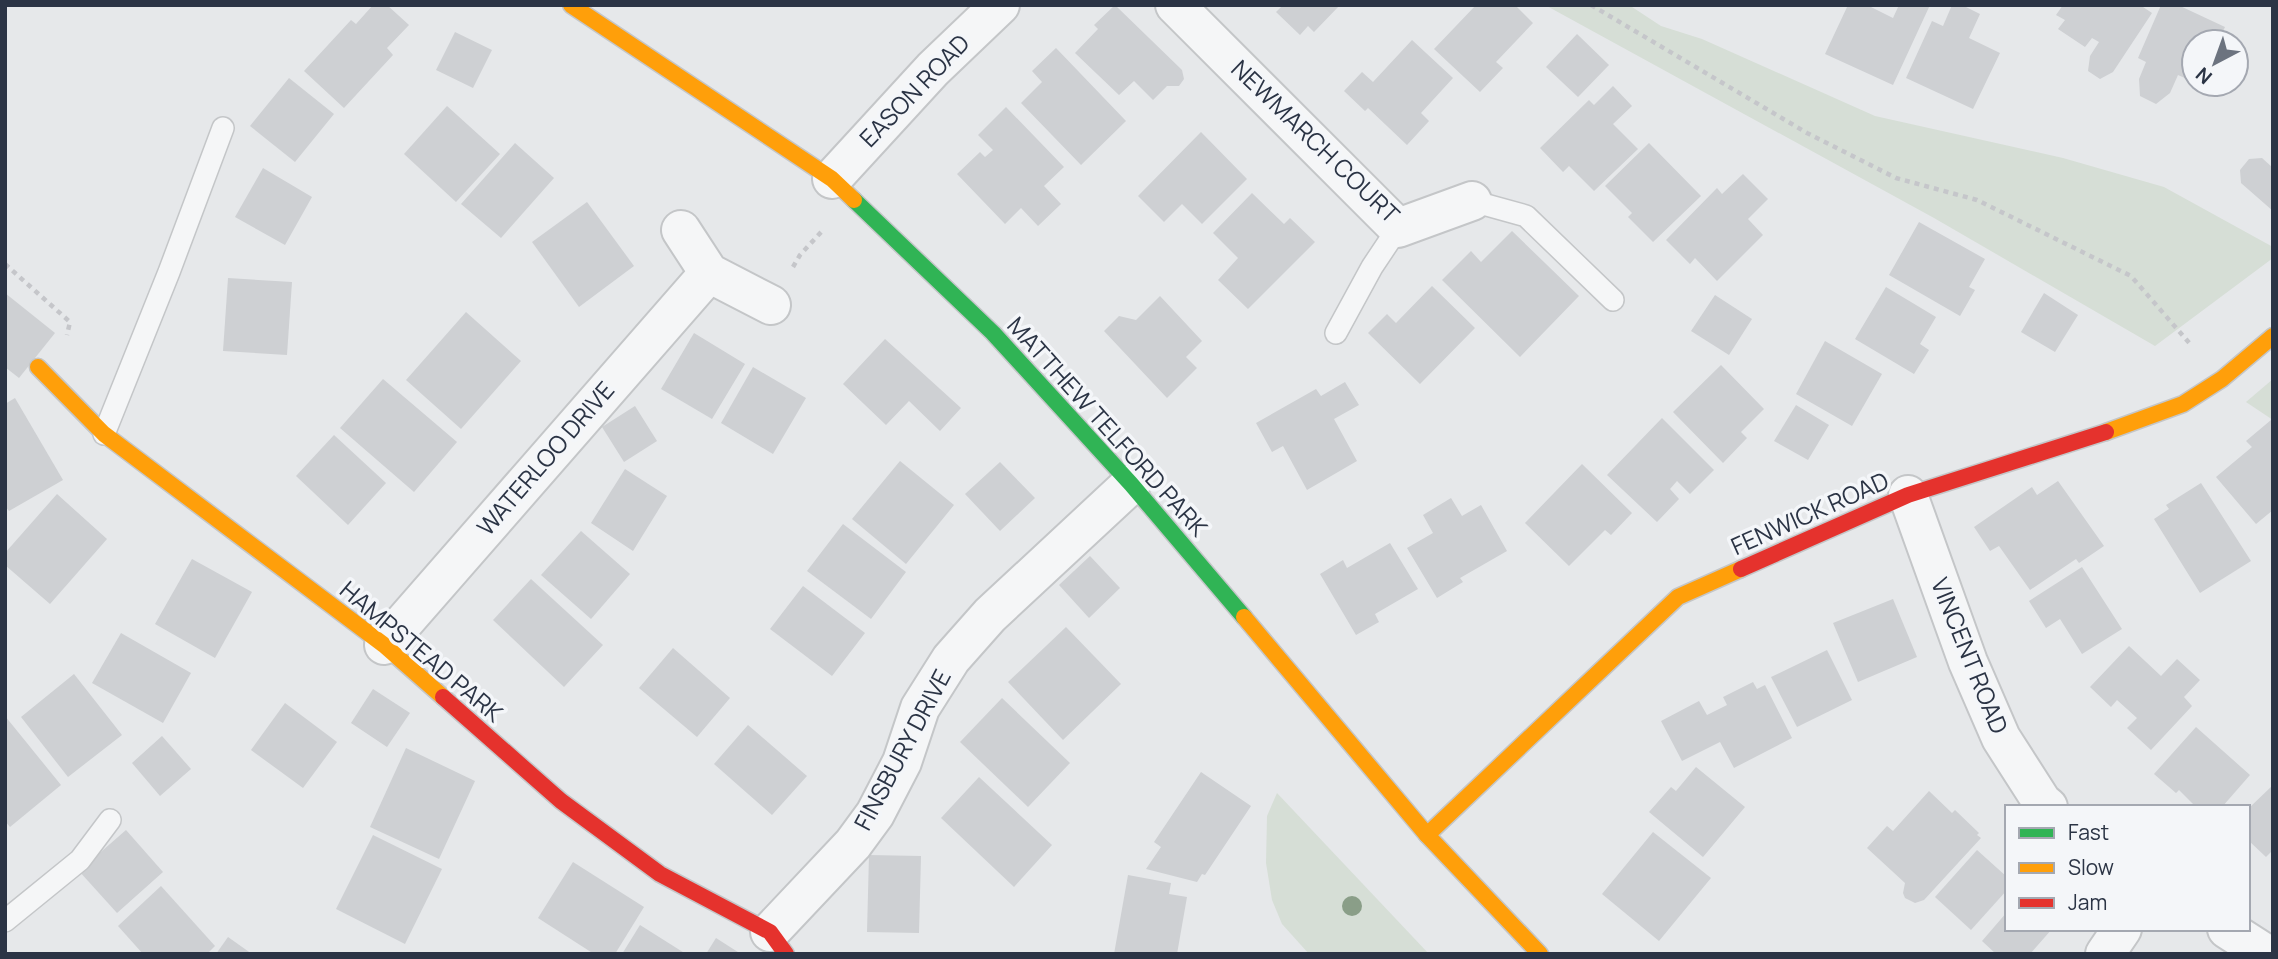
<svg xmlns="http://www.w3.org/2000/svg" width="2278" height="959" font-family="Manrope,sans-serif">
	<rect width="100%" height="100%" fill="#e6e8ea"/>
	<g fill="#d6ded6">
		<path d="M 1545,5 L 1629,5 L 1661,26 L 1702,39 L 1875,116 L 2063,158 L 2164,187 L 2273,247 L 2273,258 L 2155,346 L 1934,218 Z"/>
		<path d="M 2273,379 L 2273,420 L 2246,402 Z"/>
		<path d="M 1277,793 L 1429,954 L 1309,954 L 1282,924 L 1272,900 L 1266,863 L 1267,816 Z"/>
	</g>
	<g fill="#ced0d3">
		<path d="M 373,5 L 387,5 L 409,25 L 387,48 L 393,55 L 344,108 L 304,71 L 351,20 L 356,24 Z"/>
		<path d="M 1115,5 L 1182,70 L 1184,79 L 1179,86 L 1167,86 L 1153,100 L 1134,81 L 1119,95 L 1075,53 L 1098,29 L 1094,25 Z"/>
		<path d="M 1283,5 L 1340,5 L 1314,32 L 1308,26 L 1300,35 L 1276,12 Z"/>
		<path d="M 1476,5 L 1515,5 L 1533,23 L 1496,62 L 1503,68 L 1480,92 L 1434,49 Z"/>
		<path d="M 1848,5 L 1867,5 L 1893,18 L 1899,5 L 1930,5 L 1893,85 L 1825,54 Z"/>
		<path d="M 1952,5 L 1962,5 L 1980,14 L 1969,38 L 2000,53 L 1973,109 L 1906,78 L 1932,21 L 1943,26 Z"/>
		<path d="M 2063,5 L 2140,5 L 2152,13 L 2113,72 L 2100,79 L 2088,71 L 2090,56 L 2099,42 L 2092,38 L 2085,47 L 2058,29 L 2065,20 L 2056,15 Z"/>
		<path d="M 2161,5 L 2178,5 L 2225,27 L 2218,42 L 2194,42 L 2194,82 L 2178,75 L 2170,93 L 2156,104 L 2140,96 L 2139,79 L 2146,62 L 2138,58 Z"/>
		<path d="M 455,32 L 492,50 L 473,88 L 436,70 Z"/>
		<path d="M 1577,34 L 1609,65 L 1578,97 L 1546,67 Z"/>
		<path d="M 1412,40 L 1453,78 L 1421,113 L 1429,121 L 1407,145 L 1368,108 L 1365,111 L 1344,91 L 1362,72 L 1373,82 Z"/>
		<path d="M 1056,48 L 1126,121 L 1081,165 L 1021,103 L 1042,82 L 1032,71 Z"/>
		<path d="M 289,78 L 334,114 L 295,162 L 250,126 Z"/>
		<path d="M 1613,86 L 1632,106 L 1613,124 L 1638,149 L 1594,191 L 1569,166 L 1563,172 L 1540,148 L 1589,100 L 1594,105 Z"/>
		<path d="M 447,106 L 500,154 L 456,202 L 404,154 Z"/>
		<path d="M 1006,107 L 1064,167 L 1044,186 L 1061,204 L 1038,226 L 1021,208 L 1005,224 L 957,174 L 980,152 L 985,157 L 993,150 L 978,135 Z"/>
		<path d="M 1201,132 L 1247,179 L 1202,224 L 1182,204 L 1164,222 L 1138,196 Z"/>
		<path d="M 515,143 L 554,178 L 501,238 L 461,204 Z"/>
		<path d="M 1649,143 L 1701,196 L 1653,242 L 1628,217 L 1632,213 L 1605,186 Z"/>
		<path d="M 2262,158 L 2273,168 L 2273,211 L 2241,183 L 2240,170 L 2249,159 Z"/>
		<path d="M 263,168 L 312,197 L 285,245 L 235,217 Z"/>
		<path d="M 1743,174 L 1768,199 L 1748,219 L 1763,235 L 1717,281 L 1695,258 L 1690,264 L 1666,240 L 1717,188 L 1722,194 Z"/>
		<path d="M 1252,193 L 1284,224 L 1290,218 L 1315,242 L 1248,309 L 1218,280 L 1238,258 L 1213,233 Z"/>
		<path d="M 587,202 L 634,266 L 579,307 L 532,242 Z"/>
		<path d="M 1919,222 L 1985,259 L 1969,287 L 1975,290 L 1960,316 L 1889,275 Z"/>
		<path d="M 1512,231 L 1579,296 L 1520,357 L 1442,280 L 1471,251 L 1481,262 Z"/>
		<path d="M 228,278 L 292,282 L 287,355 L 223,351 Z"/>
		<path d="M 1432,286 L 1475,328 L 1420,384 L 1368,333 L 1387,314 L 1396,323 Z"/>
		<path d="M 1886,287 L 1936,317 L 1920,344 L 1929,350 L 1914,374 L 1855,339 Z"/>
		<path d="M 5,293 L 55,333 L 19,378 L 5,367 Z"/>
		<path d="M 2044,293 L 2078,315 L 2055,352 L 2021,332 Z"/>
		<path d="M 1715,295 L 1752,319 L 1729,355 L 1691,331 Z"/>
		<path d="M 1160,296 L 1202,341 L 1186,357 L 1197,368 L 1167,398 L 1104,331 L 1119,316 L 1136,320 Z"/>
		<path d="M 466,312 L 521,361 L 461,429 L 406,380 Z"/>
		<path d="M 694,333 L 745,364 L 712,419 L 661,389 Z"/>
		<path d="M 885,339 L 961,408 L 940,431 L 909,401 L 886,425 L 843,384 Z"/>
		<path d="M 1825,341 L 1882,374 L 1852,426 L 1796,394 Z"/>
		<path d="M 1721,365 L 1764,409 L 1741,432 L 1747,438 L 1723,463 L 1673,412 Z"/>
		<path d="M 753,367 L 806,398 L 773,454 L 721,423 Z"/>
		<path d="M 383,379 L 457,442 L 414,492 L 340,428 Z"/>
		<path d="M 1345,382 L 1359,405 L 1334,419 L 1357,461 L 1307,490 L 1283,446 L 1272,452 L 1256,423 L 1316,389 L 1321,396 Z"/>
		<path d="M 15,398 L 63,480 L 9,511 L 5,506 L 5,404 Z"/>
		<path d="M 1796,405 L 1829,425 L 1808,460 L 1774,441 Z"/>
		<path d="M 635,406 L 657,441 L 624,462 L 602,427 Z"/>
		<path d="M 1662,418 L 1714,470 L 1690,494 L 1677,481 L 1670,489 L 1679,499 L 1657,522 L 1607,475 Z"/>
		<path d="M 2271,420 L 2273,510 L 2256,524 L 2216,477 L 2252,447 L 2246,441 Z"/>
		<path d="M 334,435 L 386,483 L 348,525 L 296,476 Z"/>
		<path d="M 900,461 L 954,505 L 906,564 L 852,519 Z"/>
		<path d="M 1000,462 L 1035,498 L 1000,531 L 965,494 Z"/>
		<path d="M 1582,464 L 1632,513 L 1611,535 L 1605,530 L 1569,566 L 1525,523 Z"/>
		<path d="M 625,469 L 667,496 L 633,551 L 591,523 Z"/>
		<path d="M 2058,481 L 2104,546 L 2079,563 L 2076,559 L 2030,590 L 1999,546 L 1990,551 L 1974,527 L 2032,487 L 2037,495 Z"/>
		<path d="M 2201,483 L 2251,561 L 2200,593 L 2154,519 L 2169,509 L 2166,505 Z"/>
		<path d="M 57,494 L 107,539 L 50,604 L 5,565 L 5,553 Z"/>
		<path d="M 1451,498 L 1462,516 L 1481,505 L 1507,551 L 1460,578 L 1463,582 L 1437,598 L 1407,548 L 1433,533 L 1423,515 Z"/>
		<path d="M 843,524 L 906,572 L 871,619 L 807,571 Z"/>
		<path d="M 581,531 L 630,574 L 591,619 L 541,575 Z"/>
		<path d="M 1390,543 L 1418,589 L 1375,614 L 1379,622 L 1356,635 L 1320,574 L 1343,560 L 1347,568 Z"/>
		<path d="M 1090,556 L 1120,588 L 1089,618 L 1059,585 Z"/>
		<path d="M 192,559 L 252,592 L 215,658 L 155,624 Z"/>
		<path d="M 2082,567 L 2122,629 L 2082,654 L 2060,619 L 2046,628 L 2029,601 Z"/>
		<path d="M 531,579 L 603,645 L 564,687 L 493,620 Z"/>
		<path d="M 803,586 L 865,633 L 832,676 L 770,629 Z"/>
		<path d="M 1893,599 L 1917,657 L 1858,682 L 1833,623 Z"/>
		<path d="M 1066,627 L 1121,684 L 1063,740 L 1008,682 Z"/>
		<path d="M 121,633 L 191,673 L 163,723 L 92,683 Z"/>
		<path d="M 2129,646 L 2161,676 L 2177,659 L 2200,680 L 2184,697 L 2192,706 L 2151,750 L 2127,728 L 2137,718 L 2117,700 L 2111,707 L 2090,687 Z"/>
		<path d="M 673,648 L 730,698 L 697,737 L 639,688 Z"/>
		<path d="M 1827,650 L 1852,700 L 1797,727 L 1771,677 Z"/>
		<path d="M 74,674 L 122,735 L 68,777 L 21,717 Z"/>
		<path d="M 1753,682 L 1757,689 L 1765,685 L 1792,738 L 1734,768 L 1720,742 L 1682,761 L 1661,721 L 1699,701 L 1707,715 L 1727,705 L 1723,697 Z"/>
		<path d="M 373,689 L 410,713 L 387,747 L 351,723 Z"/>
		<path d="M 1002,698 L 1070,763 L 1028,807 L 960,742 Z"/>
		<path d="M 285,703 L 337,742 L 303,788 L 251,750 Z"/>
		<path d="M 5,716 L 61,785 L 10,827 L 5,821 Z"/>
		<path d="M 748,725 L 807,776 L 772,815 L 714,764 Z"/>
		<path d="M 2196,727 L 2250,775 L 2222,807 L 2196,807 L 2179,790 L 2176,793 L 2154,774 Z"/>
		<path d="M 162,736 L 191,769 L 160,796 L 132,763 Z"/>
		<path d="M 406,748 L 475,781 L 439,859 L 370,827 Z"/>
		<path d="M 1696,767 L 1745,807 L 1703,857 L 1649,812 L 1671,787 L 1676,791 Z"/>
		<path d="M 1201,772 L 1251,806 L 1205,875 L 1202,874 L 1197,882 L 1146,869 L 1161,847 L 1154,842 Z"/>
		<path d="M 979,777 L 1052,845 L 1014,887 L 941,818 Z"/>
		<path d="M 2273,785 L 2273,850 L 2266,857 L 2248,840 L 2248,809 Z"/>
		<path d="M 1929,791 L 1952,813 L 1955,810 L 1979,833 L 1977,835 L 1981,838 L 1924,900 L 1915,903 L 1905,898 L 1903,893 L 1905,883 L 1867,848 L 1887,826 L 1893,831 Z"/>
		<path d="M 126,830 L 163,872 L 117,913 L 79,871 Z"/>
		<path d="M 1653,832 L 1711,878 L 1659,941 L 1602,894 Z"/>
		<path d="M 373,835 L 442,869 L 405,944 L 336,909 Z"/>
		<path d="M 1977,850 L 2007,877 L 2007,890 L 1971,930 L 1935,897 Z"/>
		<path d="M 869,855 L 921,856 L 919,933 L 867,932 Z"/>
		<path d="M 573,862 L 644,907 L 615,954 L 594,954 L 538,918 Z"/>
		<path d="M 1128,875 L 1171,883 L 1169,894 L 1187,897 L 1177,954 L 1114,954 Z"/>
		<path d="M 161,886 L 215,946 L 207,954 L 143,954 L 118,926 Z"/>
		<path d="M 2007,912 L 2007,929 L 2052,929 L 2030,954 L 1996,954 L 1982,941 Z"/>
		<path d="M 640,925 L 686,954 L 622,954 Z"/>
		<path d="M 228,937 L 252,954 L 216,954 Z"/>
		<path d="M 716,938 L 741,954 L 706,954 Z"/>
	</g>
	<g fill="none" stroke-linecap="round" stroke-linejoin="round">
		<g stroke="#c4c6c8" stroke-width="24">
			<g id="lane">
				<path d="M 1472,201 L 1526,216 L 1613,300"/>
				<path d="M 1336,333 L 1372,267 L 1398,228"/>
				<path d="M 104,434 L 169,272 L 223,128"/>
				<path d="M 5,921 L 80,860 L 110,820"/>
			</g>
		</g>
		<g stroke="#c4c6c8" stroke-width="42">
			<g id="street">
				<path d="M 1175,5 L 1398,228 L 1472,201"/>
				<path d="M 832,179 L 933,69 L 1000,5"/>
				<path d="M 681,230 L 709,273 L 771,305"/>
				<path d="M 1908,495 L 1968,662 L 2001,738 L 2042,802 L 2048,807"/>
				<path d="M 384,645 L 709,273"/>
				<path d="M 2227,929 L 2266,954"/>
				<path d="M 770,932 L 853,844 L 875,814 L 902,762 L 920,708 L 951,659 L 990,615 L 1131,484"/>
				<path d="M 2105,954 L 2122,929"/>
			</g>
		</g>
		<g stroke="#c4c6c8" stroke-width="19">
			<path id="fast" d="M 854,200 L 993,333 L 1131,484 L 1244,617"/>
		</g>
		<g stroke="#c4c6c8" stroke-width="19">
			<g id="slow">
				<path d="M 571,5 L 832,179 L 854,200"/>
				<path d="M 38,367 L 104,434 L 384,645 L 443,697"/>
				<path d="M 2106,432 L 2183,404 L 2222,379 L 2273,336"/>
				<path d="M 1244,617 L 1427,835 L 1540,954"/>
				<path d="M 1427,835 L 1678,597 L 1741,569"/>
			</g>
		</g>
		<g stroke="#c4c6c8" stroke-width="19">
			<g id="jam">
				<path d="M 1741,569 L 1908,495 L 2106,432"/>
				<path d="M 443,697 L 561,801 L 660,874 L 770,932 L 786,954"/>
			</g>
		</g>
		<g stroke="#c5c6ca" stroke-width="4.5" stroke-dasharray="5 5" stroke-linecap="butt">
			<path d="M 1591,5 L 1807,133 L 1896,178 L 1977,200 L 2131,276 L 2191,345"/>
			<path d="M 5,264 L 70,322 L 67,335"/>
			<path d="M 793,267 L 800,255 L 823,230"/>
		</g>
		<use href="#lane" stroke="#f5f6f7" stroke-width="21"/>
		<use href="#street" stroke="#f5f6f7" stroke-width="38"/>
		<use href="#fast" stroke="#30b455" stroke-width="16"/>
		<use href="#slow" stroke="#ff9f0a" stroke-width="16"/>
		<use href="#jam" stroke="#e5322d" stroke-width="16"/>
	</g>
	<circle fill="#8a9e88" cx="1352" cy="906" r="10"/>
	<g text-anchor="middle" stroke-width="7" stroke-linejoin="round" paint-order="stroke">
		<g font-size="24" fill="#2b3445" stroke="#f4f6f9">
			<text transform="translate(915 91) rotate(-46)" y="8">EASON ROAD</text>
			<text transform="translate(1315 142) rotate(44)" y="8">NEWMARCH COURT</text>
			<text transform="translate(1107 427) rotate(48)" y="8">MATTHEW TELFORD PARK</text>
			<text transform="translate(546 459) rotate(-49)" y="8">WATERLOO DRIVE</text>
			<text transform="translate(1810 514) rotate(-24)" y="8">FENWICK ROAD</text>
			<text transform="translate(421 652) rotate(40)" y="8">HAMPSTEAD PARK</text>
			<text transform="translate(1969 656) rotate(68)" y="8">VINCENT ROAD</text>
			<text transform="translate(903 750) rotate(-62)" y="8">FINSBURY DRIVE</text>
		</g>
	</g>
	<rect width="2278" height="959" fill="none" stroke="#2b3445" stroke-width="14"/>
	<rect x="2005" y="805" width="245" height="126" fill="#f4f6f9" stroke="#a4a8b1" stroke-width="2"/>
	<rect x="2019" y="828" width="35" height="10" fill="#30b455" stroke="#a4a8b1" stroke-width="2"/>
	<text x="2068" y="840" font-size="21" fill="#2b3445">Fast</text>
	<rect x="2019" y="863" width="35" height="10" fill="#ff9f0a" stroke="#a4a8b1" stroke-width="2"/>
	<text x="2068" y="875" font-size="21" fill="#2b3445">Slow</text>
	<rect x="2019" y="898" width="35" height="10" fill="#e5322d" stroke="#a4a8b1" stroke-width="2"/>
	<text x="2068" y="910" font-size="21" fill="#2b3445">Jam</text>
	<g transform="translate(2215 63) rotate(221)"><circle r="33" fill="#f4f6f9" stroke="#a4a8b1" stroke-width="2"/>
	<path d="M0-5L12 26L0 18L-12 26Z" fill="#6c737f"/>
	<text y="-10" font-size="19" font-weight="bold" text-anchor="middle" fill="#2b3445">N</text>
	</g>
</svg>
